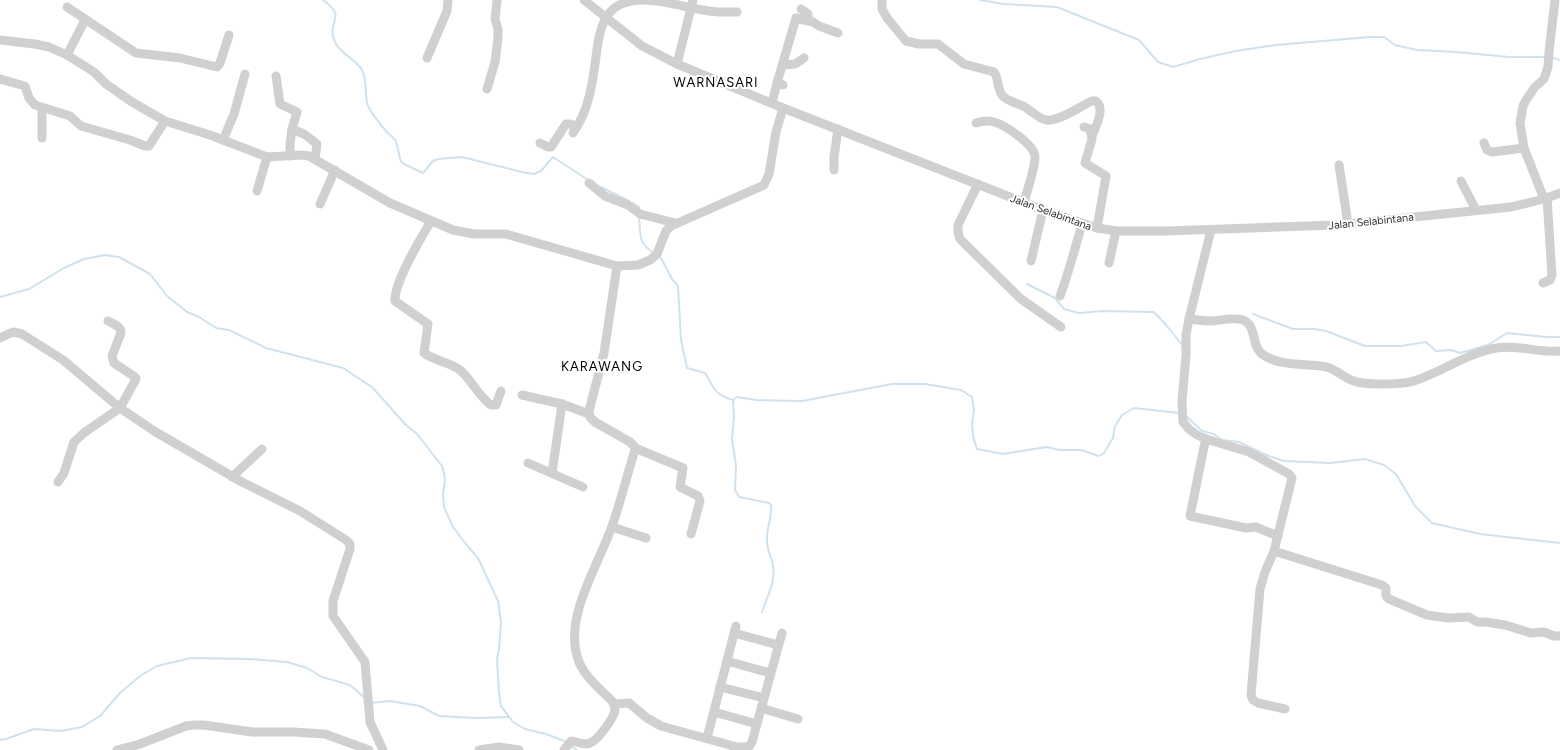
<svg xmlns="http://www.w3.org/2000/svg" width="1560" height="750" font-family="Figtree,sans-serif">
	<rect width="100%" height="100%" fill="#fff"/>
	<g fill="none" stroke-linecap="round" stroke-linejoin="round">
		<g stroke="#cfe2ee" stroke-width="2">
			<path d="M 323,0 C 349,18 325,21 335,42 C 340,54 356,59 362,70 C 368,82 364,96 368,106 C 372,114 380,124 386,131 C 389,135 395,138 396,142 C 399,149 398,156 402,163 L 423,173 L 433,161 L 438,159 L 462,157 L 522,172 L 534,174 L 541,171 L 553,157 L 588,180"/>
			<path d="M 980,0 L 1004,4 L 1057,7 L 1139,40 L 1158,62 L 1173,67 L 1200,59 L 1236,51 L 1276,45 L 1370,37 L 1384,37 L 1395,45 L 1417,50 L 1456,52 L 1509,57 L 1546,57"/>
			<path d="M 1550,57 L 1560,60"/>
			<path d="M 601,187 L 629,201"/>
			<path d="M 633,203 L 639,207 L 639,210"/>
			<path d="M 639,216 C 641,235 637,242 654,253"/>
			<path d="M 658,256 L 661,258 L 672,279 L 678,286 L 681,340 L 687,368 L 705,373 C 714,387 714,395 733,400"/>
			<path d="M 1027,284 L 1055,298 L 1064,309 L 1079,313 L 1102,311 L 1154,312 L 1167,326 L 1183,346"/>
			<path d="M 0,297 L 29,289 L 64,268 L 84,259 L 105,255 L 119,257 L 150,274 L 167,296 L 187,312 L 199,317 L 216,328 L 229,330 L 266,348 L 343,368 L 372,387 L 406,425 L 417,434 L 442,466 L 444,473 L 445,480 L 443,494 L 444,507 L 453,527 L 465,543 L 478,558 L 498,601 L 501,622 L 499,649 L 497,659 L 499,693 L 501,706 L 513,722 L 525,729 L 546,734 L 567,742"/>
			<path d="M 1253,314 L 1293,329 L 1314,329 L 1326,331 L 1365,346 L 1401,346 L 1426,342 L 1436,351 L 1451,350 L 1460,353 L 1488,345 L 1507,333 L 1547,337 L 1560,337"/>
			<path d="M 1185,415 L 1202,431 L 1214,434 L 1222,440 L 1239,442 L 1266,455 L 1284,461 L 1330,463 L 1365,459 L 1384,465 L 1396,474 L 1415,506 L 1432,523 L 1480,534 L 1560,543"/>
			<path d="M 762,612 C 767,597 776,581 773,565 C 771,556 766,548 767,538 C 767,527 772,518 771,505 L 769,503 L 739,497 L 735,490 L 736,466 L 732,439 L 734,417 L 733,400 L 737,397 L 756,400 L 802,401 L 892,384 L 925,384 L 961,390 L 972,397 L 974,410 L 972,423 L 973,436 L 977,449 L 1003,454 L 1046,447 L 1059,450 L 1081,450 L 1099,456 L 1104,453 L 1113,438 L 1115,426 L 1122,415 L 1134,408 L 1179,413"/>
			<path d="M 370,703 L 390,701 L 420,706 L 439,716 L 475,718 L 509,717"/>
			<path d="M 0,740 L 6,739 L 34,729 L 61,731 L 82,727 L 100,716 L 120,693 L 140,676 L 157,666 L 191,658 L 251,659 L 287,662 L 307,668 L 322,677 L 350,685 L 365,698"/>
			<path d="M 570,745 L 577,750"/>
		</g>
		<g stroke="#d0d0d0" stroke-width="9">
			<path d="M 584,0 L 642,46 L 677,64 L 783,108 L 1043,210 L 1097,228 L 1116,231 L 1166,231 L 1337,225 L 1511,207 L 1544,199 L 1560,193"/>
			<path d="M 882,0 L 882,9 L 887,18 L 906,41 L 919,44 L 938,44 L 964,64 L 994,72 C 999,79 997,88 1002,95 C 1006,101 1017,103 1023,106 C 1031,110 1038,119 1047,120 C 1058,122 1081,106 1092,101 L 1096,101 C 1106,109 1095,127 1092,136"/>
			<path d="M 67,7 L 136,53 L 180,58 L 217,67 L 220,63 L 229,35"/>
			<path d="M 801,9 L 808,14 L 808,21"/>
			<path d="M 0,40 L 35,44 L 49,47 L 67,55 L 94,72 L 106,84 L 132,102 L 165,121 L 210,135 L 267,157 L 301,155 L 309,156 L 390,203 L 453,230 L 474,234 L 506,234 L 617,266 L 638,265 L 650,260 L 657,254 L 666,231 L 671,226 L 764,185 L 769,174 L 776,132 L 783,108"/>
			<path d="M 67,55 L 85,20"/>
			<path d="M 427,58 L 447,11 L 448,0"/>
			<path d="M 677,64 L 693,0"/>
			<path d="M 783,65 L 795,64 L 804,58"/>
			<path d="M 276,76 L 280,104 L 297,112 L 292,129 L 304,134 L 317,144 L 315,159"/>
			<path d="M 0,79 L 25,86 L 29,98 L 35,105 L 70,116 L 81,126 L 130,140 L 145,146 L 149,146 L 165,121"/>
			<path d="M 777,83 L 796,18 L 813,22 L 819,26 L 838,33"/>
			<path d="M 487,89 L 495,62 L 498,38 L 498,29 L 495,19 L 497,1"/>
			<path d="M 772,103 L 777,83 L 783,85"/>
			<path d="M 42,108 L 42,138"/>
			<path d="M 976,123 C 982,121 987,120 994,122 C 1005,125 1035,145 1035,157 C 1035,169 1027,190 1024,203"/>
			<path d="M 1084,127 L 1090,129 L 1092,139 L 1085,163 L 1106,176 L 1097,228"/>
			<path d="M 573,133 C 581,120 585,113 589,97 C 593,82 595,65 597,49 C 601,19 610,0 643,0 C 669,0 694,11 719,12 C 725,12 731,12 737,12"/>
			<path d="M 223,140 L 234,114 L 245,74"/>
			<path d="M 540,143 L 548,147 L 551,147 L 566,124 L 570,124 L 577,127"/>
			<path d="M 1484,143 L 1487,150 L 1492,152 L 1524,148"/>
			<path d="M 290,156 L 290,144 L 292,129"/>
			<path d="M 1339,165 L 1348,224"/>
			<path d="M 834,170 L 834,157 L 838,129"/>
			<path d="M 1461,181 L 1476,210"/>
			<path d="M 589,183 L 605,196 L 628,205 L 640,214 L 675,223"/>
			<path d="M 978,184 L 958,225 L 958,232 L 960,239 L 1021,299 L 1061,327"/>
			<path d="M 257,191 L 267,157"/>
			<path d="M 1544,199 L 1524,148 L 1520,123 L 1523,106 L 1526,100 L 1535,87 L 1544,79 L 1548,67 L 1549,52 L 1555,0"/>
			<path d="M 320,204 L 335,170"/>
			<path d="M 431,221 C 421,238 394,282 395,301 L 428,324 L 424,353 C 435,361 449,362 460,370 C 472,380 478,396 491,405 L 496,405 L 501,391"/>
			<path d="M 1211,230 L 1189,319 C 1197,320 1205,321 1213,321 C 1222,320 1234,317 1243,320 C 1257,325 1251,346 1262,354 C 1280,367 1306,363 1327,367 C 1337,370 1344,378 1354,381 C 1362,384 1372,384 1381,384 C 1392,384 1404,384 1414,381 C 1442,372 1467,353 1496,348 C 1515,344 1539,353 1560,351"/>
			<path d="M 1031,261 L 1043,210"/>
			<path d="M 1109,263 L 1116,231"/>
			<path d="M 1543,283 L 1550,280 L 1552,275 L 1547,198"/>
			<path d="M 1060,296 C 1069,272 1075,248 1082,224"/>
			<path d="M 1189,319 L 1186,335 L 1186,355 L 1182,401 L 1183,422 L 1189,429 L 1197,435 L 1206,439 L 1249,452 L 1289,474 L 1292,478 L 1274,551 L 1382,585 L 1386,588 L 1386,596 L 1389,599 L 1427,615 L 1448,618 L 1469,617 L 1477,622 L 1486,622 L 1505,625 L 1531,633 L 1544,632 L 1554,636 L 1560,636"/>
			<path d="M 0,338 L 13,332 L 22,334 L 63,360 L 120,408 L 154,431 L 242,482 L 300,511 L 346,540 L 350,544 L 350,549 L 333,601 L 333,616 L 365,662 L 370,722 L 383,750"/>
			<path d="M 522,395 L 562,404 L 589,414"/>
			<path d="M 1206,439 L 1204,447 L 1190,516 L 1246,528 L 1256,527 L 1278,536"/>
			<path d="M 635,448 L 683,468 L 680,487 L 698,496 L 700,501 L 691,534"/>
			<path d="M 528,463 L 583,487"/>
			<path d="M 552,473 L 562,404"/>
			<path d="M 232,477 L 262,449"/>
			<path d="M 58,482 L 64,473 L 74,442 L 85,432 L 120,408 L 136,379 L 135,377 L 114,363 L 112,356 L 121,333 C 121,326 114,324 108,321"/>
			<path d="M 612,527 L 646,538"/>
			<path d="M 1274,551 L 1265,572 L 1260,589 L 1251,695 L 1253,700 L 1258,703 L 1285,709"/>
			<path d="M 734,633 L 778,645"/>
			<path d="M 727,661 L 770,673"/>
			<path d="M 720,687 L 764,698"/>
			<path d="M 614,704 L 629,703 L 647,718 L 661,726 L 737,747 L 749,747 L 752,742 L 782,633"/>
			<path d="M 761,708 L 798,719"/>
			<path d="M 714,712 L 757,724"/>
			<path d="M 707,738 L 736,626"/>
			<path d="M 117,750 L 140,744 L 186,726 L 195,725 L 204,725 L 252,732 L 293,732 L 325,734 L 369,750"/>
			<path d="M 479,750 L 499,747 L 519,750"/>
			<path d="M 564,750 L 571,741 C 577,741 584,746 590,743 C 598,740 614,718 615,710 C 615,706 614,704 612,701 C 598,687 582,675 577,656 C 565,615 599,564 612,526 C 621,501 627,475 635,450 L 634,446 L 630,442 L 595,422 L 590,417 L 589,411 L 604,353 L 617,266"/>
		</g>
	</g>
	<g text-anchor="middle" stroke-width="4" stroke-linejoin="round" paint-order="stroke">
		<g font-size="11" fill="#333" stroke="#fff">
			<text transform="translate(1051 212) rotate(20)" y="4">Jalan Selabintana</text>
			<text transform="translate(1371 221) rotate(-6)" y="4">Jalan Selabintana</text>
		</g>
		<g font-size="13" letter-spacing="1" fill="#000" stroke="#fff">
			<text x="716" y="87">WARNASARI</text>
			<text x="602" y="371">KARAWANG</text>
		</g>
	</g>
</svg>
